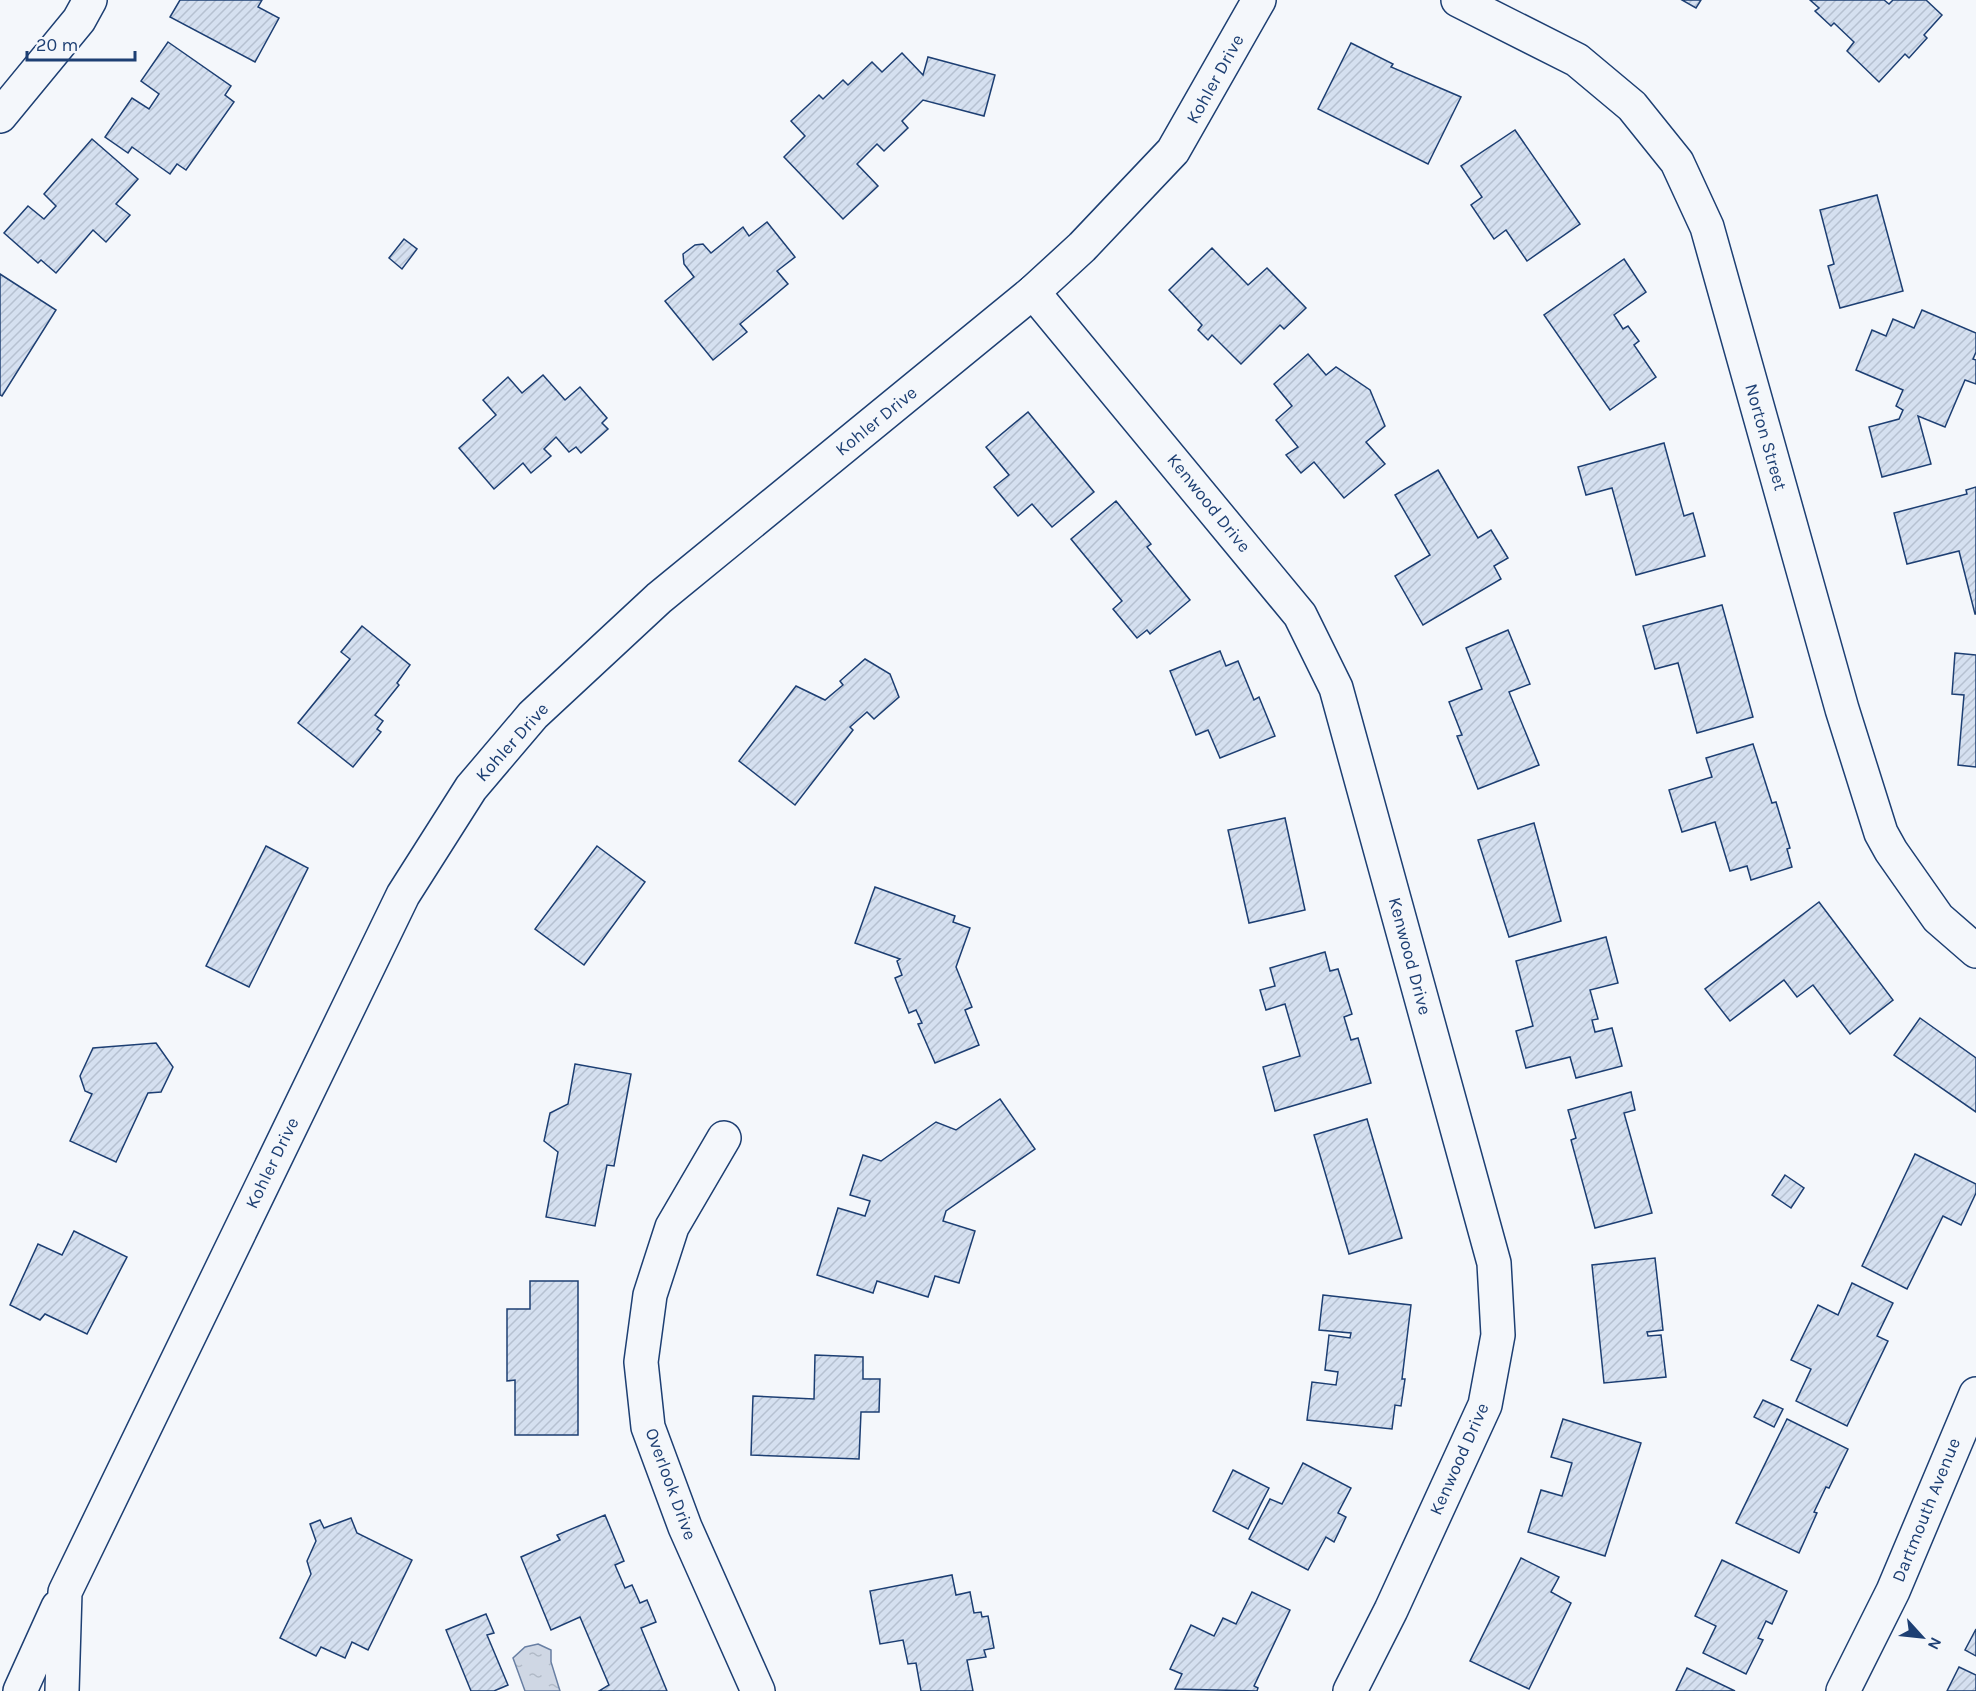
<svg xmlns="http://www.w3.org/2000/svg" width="1976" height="1691" font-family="Karla,sans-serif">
	<defs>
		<pattern id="water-ripples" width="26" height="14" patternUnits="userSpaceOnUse" patternTransform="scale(1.5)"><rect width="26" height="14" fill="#cfd7e4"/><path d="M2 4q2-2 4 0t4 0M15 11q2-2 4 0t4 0" fill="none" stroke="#b1bac7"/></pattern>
		<pattern id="building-hatch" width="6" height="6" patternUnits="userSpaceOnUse" patternTransform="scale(1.5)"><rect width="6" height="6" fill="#d5e0f0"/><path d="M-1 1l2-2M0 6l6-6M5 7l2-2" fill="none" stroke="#b6c1d1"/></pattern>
	</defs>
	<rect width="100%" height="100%" fill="#f4f7fb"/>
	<path fill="url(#water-ripples)" stroke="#687fa3" stroke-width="1.5" d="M 538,1644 L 551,1650 L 551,1662 L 560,1691 L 525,1691 L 513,1658 L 525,1647 Z"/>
	<g fill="url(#building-hatch)" stroke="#1d3f73" stroke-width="1.5">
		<path d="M 180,0 L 262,0 L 258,7 L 279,18 L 255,62 L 170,17 Z"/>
		<path d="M 1682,0 L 1701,0 L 1696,8 Z"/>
		<path d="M 1810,0 L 1884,0 L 1889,4 L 1893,0 L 1926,0 L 1942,15 L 1924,35 L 1927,38 L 1909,58 L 1905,54 L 1879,82 L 1847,51 L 1854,42 L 1834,23 L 1831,26 L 1815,11 L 1819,8 Z"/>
		<path d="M 168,42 L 231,86 L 225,95 L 234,102 L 186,170 L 177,164 L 170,174 L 132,147 L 128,153 L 105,137 L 132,98 L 149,109 L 159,94 L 141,81 Z"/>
		<path d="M 1351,43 L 1393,64 L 1391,67 L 1461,97 L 1428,164 L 1318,109 Z"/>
		<path d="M 902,53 L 923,75 L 928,57 L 995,75 L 984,116 L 923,100 L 902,121 L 908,128 L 884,151 L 877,144 L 857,164 L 878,186 L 843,219 L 784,157 L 805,136 L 791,121 L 819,95 L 823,99 L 843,80 L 848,85 L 872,62 L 882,72 Z"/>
		<path d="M 1515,130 L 1580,224 L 1527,261 L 1506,230 L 1494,239 L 1471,205 L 1482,197 L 1461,166 Z"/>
		<path d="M 92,139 L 138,179 L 116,204 L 130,215 L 106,242 L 93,230 L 56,273 L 41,260 L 38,263 L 4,233 L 28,206 L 44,219 L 56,206 L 44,194 Z"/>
		<path d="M 1877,195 L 1903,291 L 1840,308 L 1828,266 L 1834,264 L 1820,210 Z"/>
		<path d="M 767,222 L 795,257 L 777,271 L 788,284 L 740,324 L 747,332 L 713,360 L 665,301 L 694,277 L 684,264 L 683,254 L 695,245 L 703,244 L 711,253 L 743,227 L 749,236 Z"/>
		<path d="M 404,239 L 417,249 L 402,269 L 389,258 Z"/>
		<path d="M 1212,248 L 1248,285 L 1267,268 L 1306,308 L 1284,329 L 1280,325 L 1241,364 L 1212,335 L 1208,340 L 1198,330 L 1202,325 L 1169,290 Z"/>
		<path d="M 1624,259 L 1646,292 L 1614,315 L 1623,329 L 1628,326 L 1639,341 L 1634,345 L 1656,377 L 1610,410 L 1544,315 Z"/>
		<path d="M 0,274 L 56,310 L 2,396 L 0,395 Z"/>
		<path d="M 1922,310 L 1976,333 L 1976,352 L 1973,359 L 1976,360 L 1976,384 L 1965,380 L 1945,427 L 1918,416 L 1931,464 L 1882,477 L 1869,427 L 1899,419 L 1903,410 L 1896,406 L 1903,390 L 1856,370 L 1872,330 L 1886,336 L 1893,319 L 1914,328 Z"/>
		<path d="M 1308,354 L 1326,375 L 1336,367 L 1370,390 L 1385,426 L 1366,442 L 1385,464 L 1344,498 L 1314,462 L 1301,473 L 1286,455 L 1298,447 L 1276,420 L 1292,406 L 1274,384 Z"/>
		<path d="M 543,375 L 565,400 L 580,387 L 607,418 L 602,423 L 608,429 L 581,453 L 576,447 L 569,452 L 556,437 L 544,449 L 551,456 L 531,473 L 523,463 L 494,489 L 459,448 L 496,415 L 483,400 L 508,377 L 522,393 Z"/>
		<path d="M 1028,412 L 1094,492 L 1052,527 L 1032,504 L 1018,516 L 994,487 L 1009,475 L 986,447 Z"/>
		<path d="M 1664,443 L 1684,516 L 1693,513 L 1705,556 L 1636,575 L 1612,488 L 1586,495 L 1578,467 Z"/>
		<path d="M 1438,470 L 1478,538 L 1491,530 L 1508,558 L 1494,566 L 1501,579 L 1423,625 L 1395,576 L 1430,555 L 1395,495 Z"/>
		<path d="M 1976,487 L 1976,614 L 1975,614 L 1959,551 L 1907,564 L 1894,513 L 1967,494 L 1966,490 Z"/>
		<path d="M 1116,501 L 1151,544 L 1147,547 L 1190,600 L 1150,634 L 1147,630 L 1137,638 L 1113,609 L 1122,601 L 1071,539 Z"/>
		<path d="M 1722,605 L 1753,717 L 1697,733 L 1678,663 L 1655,669 L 1643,626 Z"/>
		<path d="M 362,626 L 410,665 L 397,683 L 399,685 L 375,715 L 383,721 L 377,729 L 381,732 L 353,767 L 298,723 L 350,659 L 341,652 Z"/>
		<path d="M 1508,630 L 1530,684 L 1509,692 L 1539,765 L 1478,789 L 1457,736 L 1462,735 L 1449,702 L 1482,689 L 1466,648 Z"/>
		<path d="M 1220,651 L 1226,666 L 1238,661 L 1254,700 L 1259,697 L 1275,736 L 1220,758 L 1208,730 L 1196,735 L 1170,671 Z"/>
		<path d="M 1955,653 L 1976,655 L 1976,767 L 1958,765 L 1964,695 L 1952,694 Z"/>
		<path d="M 865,659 L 890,674 L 899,697 L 874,719 L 867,712 L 850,727 L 853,730 L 795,805 L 739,761 L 796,686 L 825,700 L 843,685 L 840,681 Z"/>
		<path d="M 1753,744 L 1772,803 L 1776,802 L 1790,848 L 1787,849 L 1792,867 L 1751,880 L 1747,866 L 1730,871 L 1715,822 L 1682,832 L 1669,790 L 1712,777 L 1706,758 Z"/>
		<path d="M 1285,818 L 1305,910 L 1249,923 L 1228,830 Z"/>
		<path d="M 1534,823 L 1561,921 L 1509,937 L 1478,840 Z"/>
		<path d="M 266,846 L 308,868 L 249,987 L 206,966 Z"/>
		<path d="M 597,846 L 645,882 L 584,965 L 535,929 Z"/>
		<path d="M 875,887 L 955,916 L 953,922 L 970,928 L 956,967 L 972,1007 L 965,1010 L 979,1045 L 935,1063 L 918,1024 L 922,1023 L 916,1010 L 909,1013 L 895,978 L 902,975 L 897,961 L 900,959 L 855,943 Z"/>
		<path d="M 1819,902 L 1893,1000 L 1850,1034 L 1813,985 L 1797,997 L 1784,980 L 1730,1021 L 1705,989 Z"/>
		<path d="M 1606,937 L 1618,983 L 1590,990 L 1598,1019 L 1592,1020 L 1595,1032 L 1612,1028 L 1622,1066 L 1576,1078 L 1570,1057 L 1526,1068 L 1516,1031 L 1533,1026 L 1516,961 Z"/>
		<path d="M 1325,952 L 1330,971 L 1338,969 L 1352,1014 L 1344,1017 L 1351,1040 L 1358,1038 L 1371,1083 L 1275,1111 L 1263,1067 L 1300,1056 L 1285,1004 L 1266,1010 L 1260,990 L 1275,986 L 1270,968 Z"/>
		<path d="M 1920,1018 L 1976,1058 L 1976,1112 L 1894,1055 Z"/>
		<path d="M 156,1043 L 173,1067 L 161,1092 L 148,1093 L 116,1162 L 70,1141 L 92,1094 L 85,1091 L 80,1076 L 93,1048 Z"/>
		<path d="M 575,1064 L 631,1074 L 614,1166 L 607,1165 L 595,1226 L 546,1217 L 558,1152 L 544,1141 L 550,1113 L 568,1104 Z"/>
		<path d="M 1631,1092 L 1635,1110 L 1624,1113 L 1652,1213 L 1595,1228 L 1571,1140 L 1576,1138 L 1568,1110 Z"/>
		<path d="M 1000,1099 L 1035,1149 L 946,1211 L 943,1221 L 975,1231 L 959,1283 L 935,1276 L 928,1297 L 877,1281 L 873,1293 L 817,1275 L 838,1208 L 865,1216 L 870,1201 L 850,1195 L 863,1155 L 881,1161 L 936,1122 L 956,1130 Z"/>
		<path d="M 1367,1119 L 1402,1238 L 1349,1254 L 1314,1135 Z"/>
		<path d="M 1915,1154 L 1976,1184 L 1976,1193 L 1961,1225 L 1943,1216 L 1907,1289 L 1862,1266 Z"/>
		<path d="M 1785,1175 L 1804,1188 L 1791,1208 L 1772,1195 Z"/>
		<path d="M 74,1231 L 127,1257 L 87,1334 L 45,1314 L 40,1320 L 10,1305 L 38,1244 L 62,1255 Z"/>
		<path d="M 1655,1258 L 1663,1330 L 1647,1332 L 1648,1336 L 1661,1335 L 1666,1377 L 1604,1383 L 1592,1265 Z"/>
		<path d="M 530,1281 L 578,1281 L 578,1435 L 515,1435 L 515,1380 L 507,1381 L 507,1309 L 530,1309 Z"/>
		<path d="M 1852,1283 L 1893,1303 L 1877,1336 L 1888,1341 L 1847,1426 L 1796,1401 L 1811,1369 L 1791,1360 L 1818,1305 L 1838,1315 Z"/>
		<path d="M 1323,1295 L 1411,1305 L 1402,1379 L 1405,1379 L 1401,1406 L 1395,1405 L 1392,1429 L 1307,1420 L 1312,1382 L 1336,1385 L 1338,1372 L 1325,1370 L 1329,1335 L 1350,1338 L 1351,1333 L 1319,1330 Z"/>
		<path d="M 815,1355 L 863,1357 L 863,1379 L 880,1379 L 879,1412 L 861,1412 L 859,1459 L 751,1455 L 753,1396 L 814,1399 Z"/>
		<path d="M 1763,1400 L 1783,1409 L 1774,1427 L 1754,1417 Z"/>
		<path d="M 1563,1419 L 1641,1443 L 1605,1556 L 1528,1532 L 1541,1490 L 1562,1496 L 1572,1463 L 1551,1457 Z"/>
		<path d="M 1787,1419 L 1848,1449 L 1829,1488 L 1826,1487 L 1814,1512 L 1817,1513 L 1799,1553 L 1736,1523 Z"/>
		<path d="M 1303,1463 L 1351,1488 L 1338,1513 L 1346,1517 L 1334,1542 L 1326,1537 L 1308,1570 L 1249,1539 L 1270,1499 L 1282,1504 Z"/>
		<path d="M 1233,1470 L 1269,1488 L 1248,1529 L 1213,1511 Z"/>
		<path d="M 605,1515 L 624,1561 L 615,1565 L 625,1588 L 632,1585 L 640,1603 L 647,1600 L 656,1622 L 641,1628 L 667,1691 L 599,1691 L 609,1685 L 580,1617 L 551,1630 L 521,1557 L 560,1540 L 557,1535 Z"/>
		<path d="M 351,1518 L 357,1533 L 412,1560 L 368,1650 L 352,1642 L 345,1658 L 321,1647 L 316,1656 L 280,1638 L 311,1574 L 307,1561 L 316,1541 L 310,1524 L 320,1520 L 324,1528 Z"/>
		<path d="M 1521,1558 L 1559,1577 L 1551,1592 L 1571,1603 L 1529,1689 L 1470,1661 Z"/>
		<path d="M 1722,1560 L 1787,1591 L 1772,1624 L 1766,1621 L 1758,1638 L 1763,1640 L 1746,1674 L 1703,1653 L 1716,1626 L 1695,1616 Z"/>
		<path d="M 952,1575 L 956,1595 L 970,1592 L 974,1613 L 981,1612 L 982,1617 L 988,1616 L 994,1648 L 984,1650 L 986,1657 L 967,1660 L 973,1691 L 921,1691 L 916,1663 L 908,1664 L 903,1640 L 880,1644 L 870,1591 Z"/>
		<path d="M 1252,1592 L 1290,1610 L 1254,1686 L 1258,1688 L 1257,1691 L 1175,1689 L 1182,1674 L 1170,1669 L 1191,1625 L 1214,1636 L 1223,1618 L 1236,1624 Z"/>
		<path d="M 486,1614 L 494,1633 L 487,1635 L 508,1685 L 494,1691 L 471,1691 L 446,1630 Z"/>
		<path d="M 1976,1629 L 1976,1656 L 1965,1650 Z"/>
		<path d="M 1959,1667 L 1976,1675 L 1976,1691 L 1947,1691 Z"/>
		<path d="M 1687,1668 L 1735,1691 L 1676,1691 Z"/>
	</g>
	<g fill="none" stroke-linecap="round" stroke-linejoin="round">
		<g stroke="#1d3f73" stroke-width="36">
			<g id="minor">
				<path d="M 1458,0 L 1577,60 L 1632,106 L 1677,162 L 1707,227 L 1842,709 L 1881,833 L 1891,851 L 1938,918 L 1976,951"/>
				<path d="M 0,116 L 79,20 L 90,0"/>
				<path d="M 1033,292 L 1300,615 L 1336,688 L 1494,1263 L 1498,1335 L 1485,1405 L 1391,1610 L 1350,1691"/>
				<path d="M 724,1138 L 672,1227 L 650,1295 L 641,1362 L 648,1427 L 685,1527 L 758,1691"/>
				<path d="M 20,1691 L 58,1607"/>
				<path d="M 62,1691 L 65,1592 L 403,895 L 471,788 L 533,715 L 659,598 L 1033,292 L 1082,247 L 1173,151 L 1259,0"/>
				<path d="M 1843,1691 L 1893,1591 L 1976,1394"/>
			</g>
		</g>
		<use href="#minor" stroke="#f4f7fb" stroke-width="33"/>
	</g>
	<g text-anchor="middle" stroke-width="4.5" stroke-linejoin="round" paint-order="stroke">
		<g font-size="18" fill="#1d3f73" stroke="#f4f7fb">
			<text transform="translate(1215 79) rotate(-61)" y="6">Kohler Drive</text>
			<text transform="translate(876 421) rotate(-39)" y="6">Kohler Drive</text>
			<text transform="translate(1766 437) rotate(74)" y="6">Norton Street</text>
			<text transform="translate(1209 503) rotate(51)" y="6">Kenwood Drive</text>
			<text transform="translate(512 742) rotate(-48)" y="6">Kohler Drive</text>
			<text transform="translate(1410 956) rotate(75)" y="6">Kenwood Drive</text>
			<text transform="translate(272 1163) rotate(-64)" y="6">Kohler Drive</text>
			<text transform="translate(1459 1459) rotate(-66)" y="6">Kenwood Drive</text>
			<text transform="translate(671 1484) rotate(70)" y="6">Overlook Drive</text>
			<text transform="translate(1926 1510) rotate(-68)" y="6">Dartmouth Avenue</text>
		</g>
	</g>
	<g transform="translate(1922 1637) rotate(117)" stroke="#f4f7fb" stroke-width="4.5" paint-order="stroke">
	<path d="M0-4.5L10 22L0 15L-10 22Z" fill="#1d3f73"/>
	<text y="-9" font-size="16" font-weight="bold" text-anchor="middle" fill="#1d3f73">N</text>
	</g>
	<path d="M27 51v9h108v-9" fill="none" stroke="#1d3f73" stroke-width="3"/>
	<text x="36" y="51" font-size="18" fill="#1d3f73" stroke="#f4f7fb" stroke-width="4.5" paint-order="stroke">20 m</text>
</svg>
